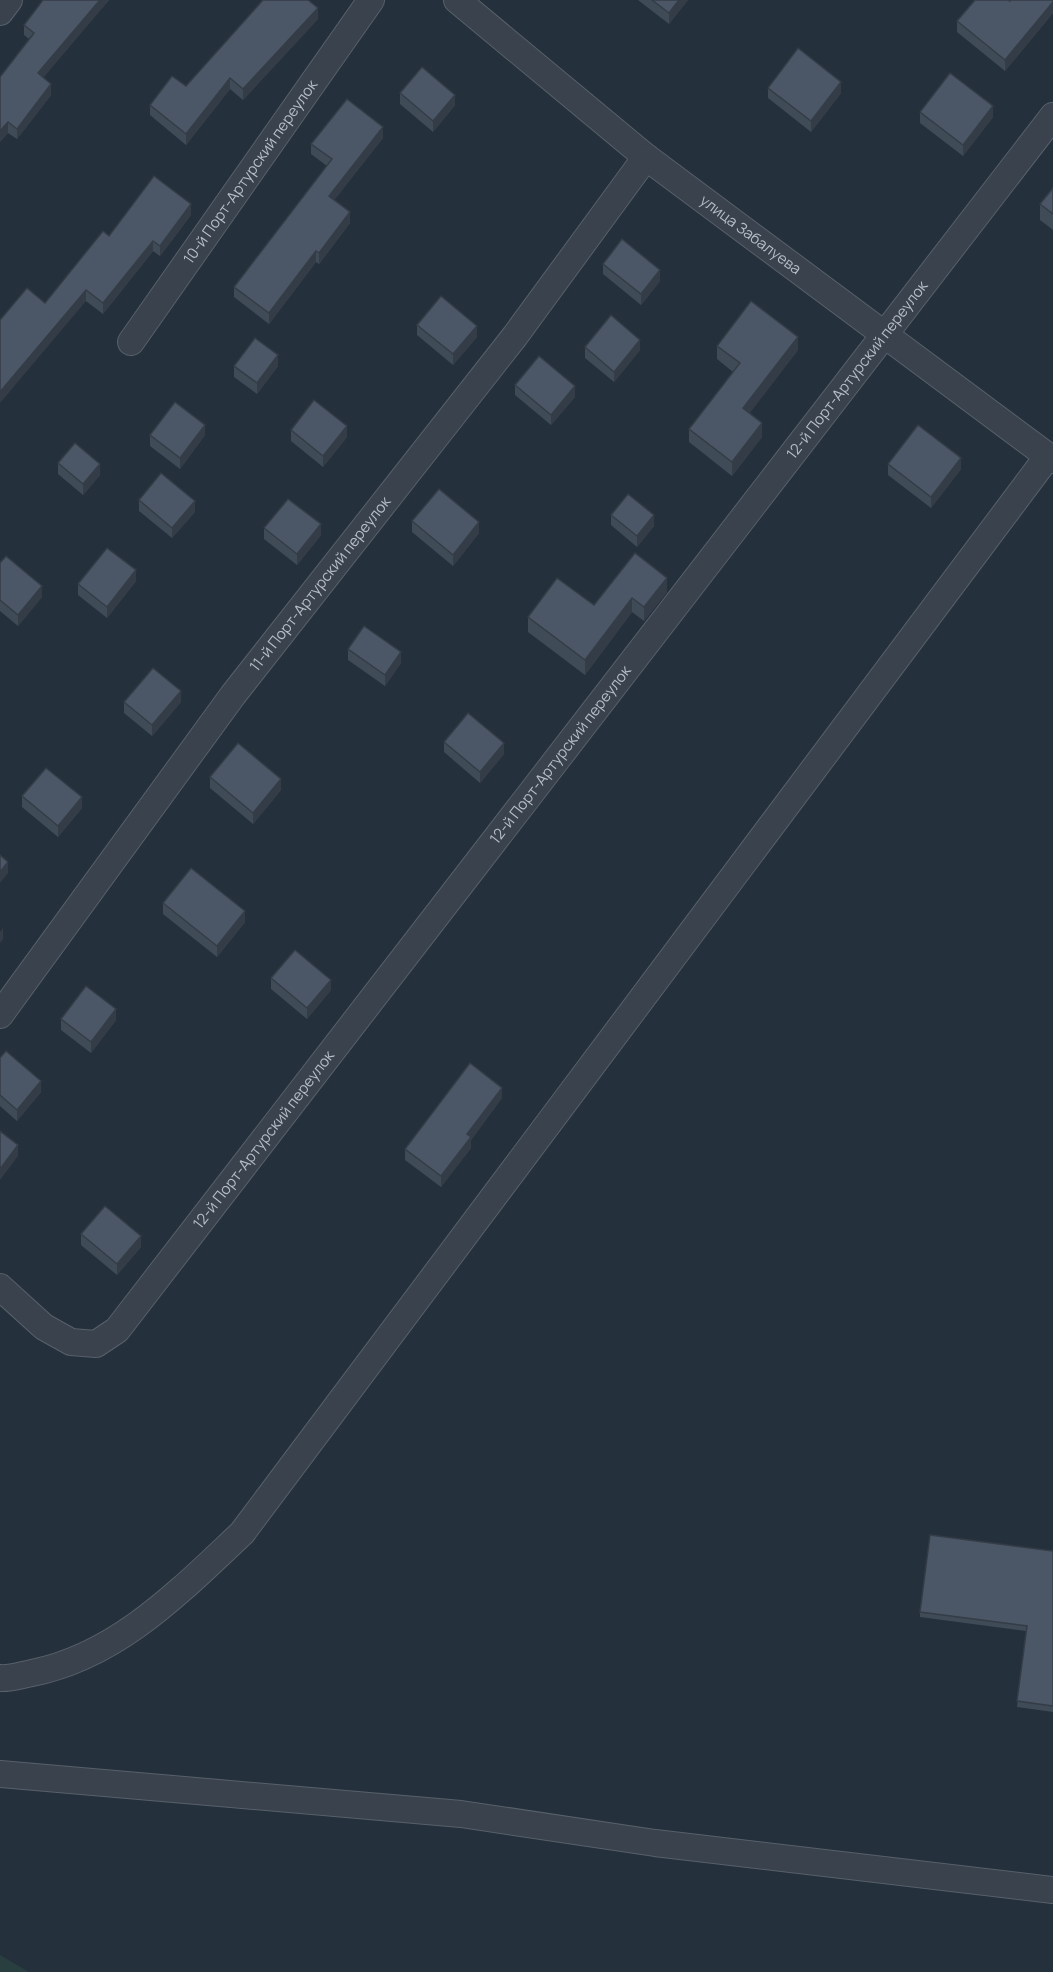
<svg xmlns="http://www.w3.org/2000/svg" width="1053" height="1972" font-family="Manrope,sans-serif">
	<rect width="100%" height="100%" fill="#25303d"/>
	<path fill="#283e3f" d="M 0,1955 L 29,1972 L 0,1972 Z"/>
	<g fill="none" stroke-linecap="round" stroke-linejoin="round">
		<g stroke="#57606b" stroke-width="28">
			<g id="street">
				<path id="s1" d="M 457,0 L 646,157 L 1053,460"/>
				<path d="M 0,12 L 9,0"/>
				<path id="s2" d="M 131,342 L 371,0"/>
				<path id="s3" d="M 0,1015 L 233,695 L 515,336 L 646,157"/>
				<path id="s4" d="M 0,1287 L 44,1327 L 71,1342 L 96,1344 L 117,1330 L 1053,116"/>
				<path d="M 0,1678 C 10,1679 21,1675 32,1673 C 118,1656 180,1591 242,1533 L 1048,456"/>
				<path d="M 0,1774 L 461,1814 L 655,1843 L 1053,1890"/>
			</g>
		</g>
		<use href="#street" stroke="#39424d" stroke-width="26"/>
	</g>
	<g fill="#404b58">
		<path d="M 109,0 L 43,77 L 51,95 L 17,139 L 8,133 L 0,142 L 29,39 L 24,35 L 24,25 Z"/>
		<path d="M 638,0 L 688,0 L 669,24 Z"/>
		<path d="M 1053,0 L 1053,13 L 1005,71 L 957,32 L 957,21 L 1010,1 Z"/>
		<path d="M 318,19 L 243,100 L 230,89 L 186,145 L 150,115 L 150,105 Z"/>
		<path d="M 768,88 L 841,93 L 811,132 L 768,98 Z"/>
		<path d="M 400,93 L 455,105 L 433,132 L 400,104 Z"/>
		<path d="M 920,112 L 993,117 L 963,156 L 920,123 Z"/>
		<path d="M 383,138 L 334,200 L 350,223 L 319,264 L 316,262 L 269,324 L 234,297 L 234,287 L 327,166 L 311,154 L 311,144 Z"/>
		<path d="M 1053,188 L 1053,230 L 1040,220 L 1040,204 Z"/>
		<path d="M 191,215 L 160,256 L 153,251 L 103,314 L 86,301 L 45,303 L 109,236 Z"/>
		<path d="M 603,264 L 660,281 L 641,305 L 603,274 Z"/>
		<path d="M 417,325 L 477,337 L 453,365 L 417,335 Z"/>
		<path d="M 717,346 L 798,350 L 749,413 L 762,437 L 732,476 L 689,442 L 689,429 L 733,372 L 717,359 Z"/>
		<path d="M 585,347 L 640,350 L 614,382 L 585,358 Z"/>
		<path d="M 234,366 L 278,366 L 257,394 L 234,377 Z"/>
		<path d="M 515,385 L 575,397 L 551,425 L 515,395 Z"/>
		<path d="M 291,430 L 347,437 L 323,467 L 291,441 Z"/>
		<path d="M 150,435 L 205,435 L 180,469 L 150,446 Z"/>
		<path d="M 58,463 L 100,475 L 83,495 L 58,474 Z"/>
		<path d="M 888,464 L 961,469 L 931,508 L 888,475 Z"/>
		<path d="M 139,500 L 195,512 L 172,538 L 139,511 Z"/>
		<path d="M 611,515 L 654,526 L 637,547 L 611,525 Z"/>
		<path d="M 412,521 L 479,533 L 453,566 L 412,532 Z"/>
		<path d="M 264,528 L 321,535 L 297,565 L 264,539 Z"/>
		<path d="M 635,553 L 667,592 L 644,621 L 632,612 L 585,675 L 528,632 L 528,617 L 594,605 Z"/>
		<path d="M 0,563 L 42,597 L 18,626 L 0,611 Z"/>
		<path d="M 136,581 L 107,618 L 78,595 L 78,584 Z"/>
		<path d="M 348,649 L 401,663 L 385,686 L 348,660 Z"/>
		<path d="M 124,702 L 181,702 L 152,736 L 124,713 Z"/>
		<path d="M 444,742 L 504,754 L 480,783 L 444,752 Z"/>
		<path d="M 210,777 L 281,790 L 253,824 L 210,788 Z"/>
		<path d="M 22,796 L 82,808 L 58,837 L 22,807 Z"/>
		<path d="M 163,903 L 245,922 L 217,957 L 163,914 Z"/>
		<path d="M 271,978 L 331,990 L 307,1019 L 271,989 Z"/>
		<path d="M 61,1019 L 116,1020 L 91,1053 L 61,1030 Z"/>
		<path d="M 0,1058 L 41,1092 L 17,1121 L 0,1106 Z"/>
		<path d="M 502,1098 L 471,1140 L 471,1148 L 441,1187 L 405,1160 L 405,1149 Z"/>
		<path d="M 81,1234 L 141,1247 L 117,1275 L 81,1245 Z"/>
		<path d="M 1053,1551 L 1053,1712 L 1017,1707 L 1026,1631 L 920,1617 L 920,1612 Z"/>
	</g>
	<g fill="#343d47">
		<path d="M 100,0 L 109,0 L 38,84 L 38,73 Z"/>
		<path d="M 679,0 L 688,0 L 669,24 L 669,13 Z"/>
		<path d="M 1053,2 L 1053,13 L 1005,71 L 1005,60 Z"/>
		<path d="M 318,8 L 318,19 L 243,100 L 243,89 Z"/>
		<path d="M 230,78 L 230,89 L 186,145 L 186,134 Z"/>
		<path d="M 841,82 L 841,93 L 811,132 L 811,121 Z"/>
		<path d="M 51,84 L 51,95 L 17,139 L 17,129 Z"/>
		<path d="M 455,95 L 455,105 L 433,132 L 433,121 Z"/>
		<path d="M 993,106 L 993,117 L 963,156 L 963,145 Z"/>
		<path d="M 8,122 L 8,133 L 0,142 L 0,131 Z"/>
		<path d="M 383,127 L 383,138 L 329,207 L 329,196 Z"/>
		<path d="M 191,204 L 191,215 L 160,256 L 160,246 Z"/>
		<path d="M 350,212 L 350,223 L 319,264 L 319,253 Z"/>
		<path d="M 153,241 L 153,251 L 103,314 L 103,303 Z"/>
		<path d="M 316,251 L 316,262 L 269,324 L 269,313 Z"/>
		<path d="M 660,270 L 660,281 L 641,305 L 641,294 Z"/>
		<path d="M 86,290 L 86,301 L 0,403 L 0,392 Z"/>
		<path d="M 477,326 L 477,337 L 453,365 L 453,354 Z"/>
		<path d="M 798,337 L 798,350 L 743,422 L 743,408 Z"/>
		<path d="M 640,340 L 640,350 L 614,382 L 614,372 Z"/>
		<path d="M 278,355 L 278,366 L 257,394 L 257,383 Z"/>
		<path d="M 575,386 L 575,397 L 551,425 L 551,415 Z"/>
		<path d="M 762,423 L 762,437 L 732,476 L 732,462 Z"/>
		<path d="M 205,425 L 205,435 L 180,469 L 180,458 Z"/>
		<path d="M 347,426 L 347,437 L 323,467 L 323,456 Z"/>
		<path d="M 961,458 L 961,469 L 931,508 L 931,497 Z"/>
		<path d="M 100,464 L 100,475 L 83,495 L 83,484 Z"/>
		<path d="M 195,501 L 195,512 L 172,538 L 172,528 Z"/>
		<path d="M 654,515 L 654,526 L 637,547 L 637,536 Z"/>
		<path d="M 479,522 L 479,533 L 453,566 L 453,555 Z"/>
		<path d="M 321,524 L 321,535 L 297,565 L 297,554 Z"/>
		<path d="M 136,570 L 136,581 L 107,618 L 107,607 Z"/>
		<path d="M 667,578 L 667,592 L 644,621 L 644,607 Z"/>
		<path d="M 42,586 L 42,597 L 18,626 L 18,615 Z"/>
		<path d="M 632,598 L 632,612 L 585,675 L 585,660 Z"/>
		<path d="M 401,652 L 401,663 L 385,686 L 385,675 Z"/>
		<path d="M 181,691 L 181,702 L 152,736 L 152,725 Z"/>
		<path d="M 504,743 L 504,754 L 480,783 L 480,772 Z"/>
		<path d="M 281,779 L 281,790 L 253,824 L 253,813 Z"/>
		<path d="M 82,797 L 82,808 L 58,837 L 58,826 Z"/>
		<path d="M 8,862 L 8,873 L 0,883 L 0,872 Z"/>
		<path d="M 245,911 L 245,922 L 217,957 L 217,946 Z"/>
		<path d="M 3,928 L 3,939 L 0,943 L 0,932 Z"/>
		<path d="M 331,980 L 331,990 L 307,1019 L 307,1008 Z"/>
		<path d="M 116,1009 L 116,1020 L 91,1053 L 91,1042 Z"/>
		<path d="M 41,1081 L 41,1092 L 17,1121 L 17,1110 Z"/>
		<path d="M 502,1088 L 502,1098 L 471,1140 L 471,1148 L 441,1187 L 441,1176 L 467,1134 Z"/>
		<path d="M 18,1145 L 18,1156 L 0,1180 L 0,1169 Z"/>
		<path d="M 141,1236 L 141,1247 L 117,1275 L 117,1264 Z"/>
	</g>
	<g fill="#4b5766" stroke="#343d47" stroke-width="1.5">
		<path d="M 43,0 L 100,0 L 38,73 L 51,84 L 17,129 L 8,122 L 0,131 L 0,77 L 34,33 L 24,25 Z"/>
		<path d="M 263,0 L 308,0 L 318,8 L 243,89 L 230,78 L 186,134 L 150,105 L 172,76 L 186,86 Z"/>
		<path d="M 652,0 L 679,0 L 669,13 Z"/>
		<path d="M 975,0 L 1008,0 L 1010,1 L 1011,0 L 1053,0 L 1053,2 L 1005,60 L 957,21 Z"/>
		<path d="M 798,48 L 841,82 L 811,121 L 768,88 Z"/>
		<path d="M 422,67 L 455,95 L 433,121 L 400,93 Z"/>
		<path d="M 950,73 L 993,106 L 963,145 L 920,112 Z"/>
		<path d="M 347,99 L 383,127 L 329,196 L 350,212 L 319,253 L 316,251 L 269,313 L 234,287 L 332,159 L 311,144 Z"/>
		<path d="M 154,176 L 191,204 L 160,246 L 153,241 L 103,303 L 86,290 L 0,392 L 0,320 L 27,288 L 45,303 L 103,231 L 109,236 Z"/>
		<path d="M 1053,188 L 1053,214 L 1040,204 Z"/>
		<path d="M 622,239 L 660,270 L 641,294 L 603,264 Z"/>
		<path d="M 441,296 L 477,326 L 453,354 L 417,325 Z"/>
		<path d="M 751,301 L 798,337 L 743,408 L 762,423 L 732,462 L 689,429 L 740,363 L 717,346 Z"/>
		<path d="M 611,315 L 640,340 L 614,372 L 585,347 Z"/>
		<path d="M 255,338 L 278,355 L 257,383 L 234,366 Z"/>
		<path d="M 539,356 L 575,386 L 551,415 L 515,385 Z"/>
		<path d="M 314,400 L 347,426 L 323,456 L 291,430 Z"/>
		<path d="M 175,402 L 205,425 L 180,458 L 150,435 Z"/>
		<path d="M 918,425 L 961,458 L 931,497 L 888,464 Z"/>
		<path d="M 75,443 L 100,464 L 83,484 L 58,463 Z"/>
		<path d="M 161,473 L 195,501 L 172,528 L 139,500 Z"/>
		<path d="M 439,489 L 479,522 L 453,555 L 412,521 Z"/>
		<path d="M 628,494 L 654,515 L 637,536 L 611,515 Z"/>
		<path d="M 288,499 L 321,524 L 297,554 L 264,528 Z"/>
		<path d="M 107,548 L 136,570 L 107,607 L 78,584 Z"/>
		<path d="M 635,553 L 667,578 L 644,607 L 632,598 L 585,660 L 528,617 L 557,578 L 594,605 Z"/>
		<path d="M 6,556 L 42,586 L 18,615 L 0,600 L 0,563 Z"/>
		<path d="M 364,626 L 401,652 L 385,675 L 348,649 Z"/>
		<path d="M 153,668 L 181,691 L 152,725 L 124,702 Z"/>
		<path d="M 468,713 L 504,743 L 480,772 L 444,742 Z"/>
		<path d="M 238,743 L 281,779 L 253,813 L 210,777 Z"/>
		<path d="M 46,768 L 82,797 L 58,826 L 22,796 Z"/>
		<path d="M 0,855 L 8,862 L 0,872 Z"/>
		<path d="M 191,868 L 245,911 L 217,946 L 163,903 Z"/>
		<path d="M 295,950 L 331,980 L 307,1008 L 271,978 Z"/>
		<path d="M 86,986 L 116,1009 L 91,1042 L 61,1019 Z"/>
		<path d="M 6,1051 L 41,1081 L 17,1110 L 0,1095 L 0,1058 Z"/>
		<path d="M 470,1063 L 502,1088 L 467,1134 L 471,1137 L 441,1176 L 405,1149 Z"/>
		<path d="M 0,1131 L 18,1145 L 0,1169 Z"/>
		<path d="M 105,1206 L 141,1236 L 117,1264 L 81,1234 Z"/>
		<path d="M 930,1535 L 1053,1551 L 1053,1706 L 1017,1701 L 1027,1626 L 920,1612 Z"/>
	</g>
	<g text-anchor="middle" stroke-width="5" stroke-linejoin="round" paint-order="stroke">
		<g font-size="15" fill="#b5bdc8" stroke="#1e2732">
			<text dy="5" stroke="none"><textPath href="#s2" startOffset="208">10-й Порт-Артурский переулок</textPath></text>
			<text dy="5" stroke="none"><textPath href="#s1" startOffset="376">улица Забалуева</textPath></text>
			<text dy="5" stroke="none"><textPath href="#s4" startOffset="1353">12-й Порт-Артурский переулок</textPath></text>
			<text dy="5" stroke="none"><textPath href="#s3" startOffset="537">11-й Порт-Артурский переулок</textPath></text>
			<text dy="5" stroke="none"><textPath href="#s4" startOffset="867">12-й Порт-Артурский переулок</textPath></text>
			<text dy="5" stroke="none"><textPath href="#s4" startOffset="381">12-й Порт-Артурский переулок</textPath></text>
		</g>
	</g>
</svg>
